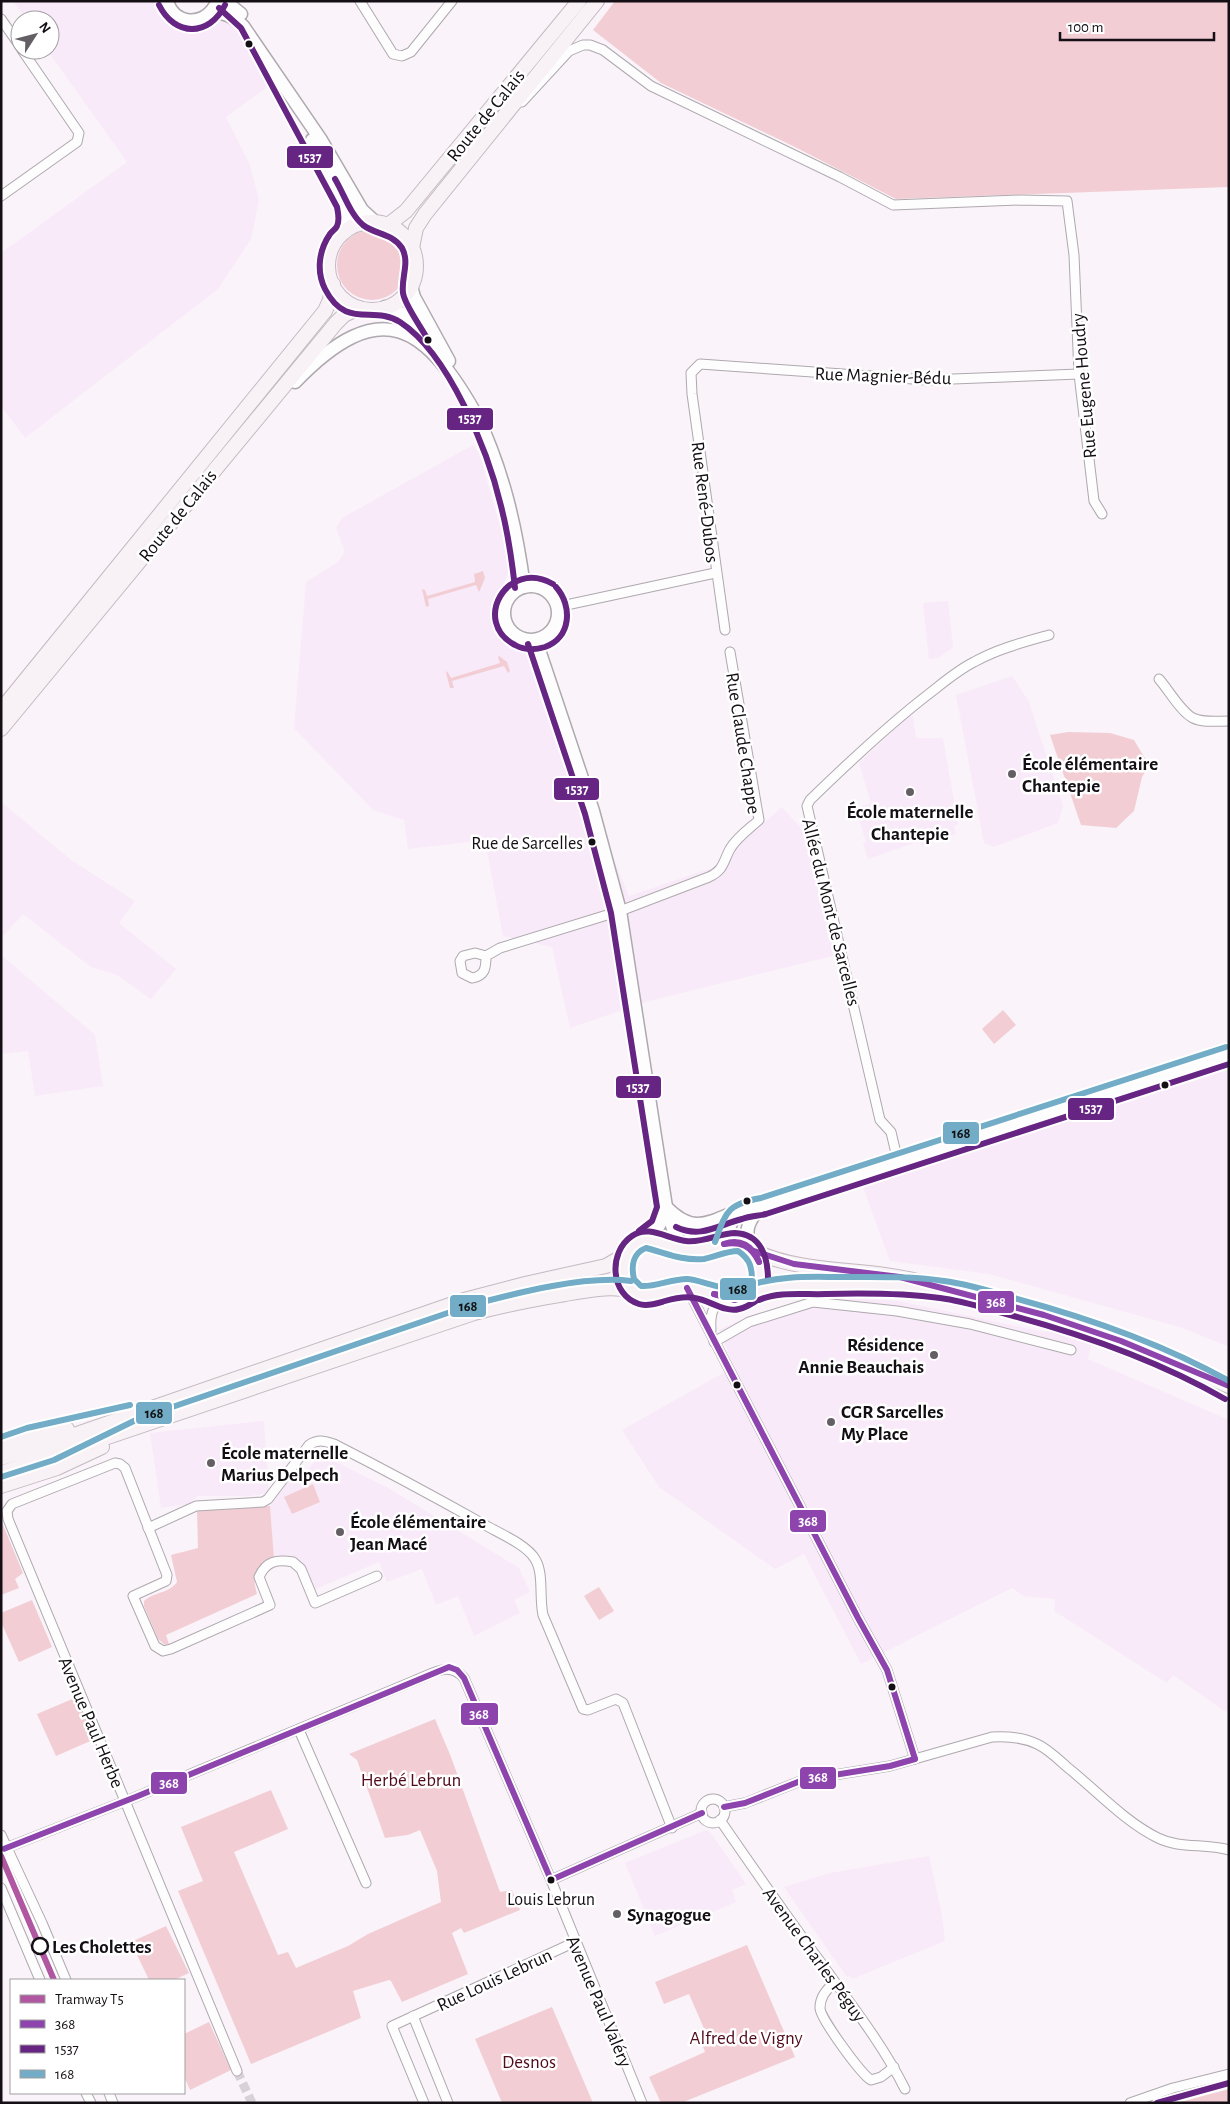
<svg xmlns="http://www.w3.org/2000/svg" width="1230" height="2104" font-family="'Alegreya Sans',sans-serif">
	<rect width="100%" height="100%" fill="#faf3fa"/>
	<g fill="#f9eaf9">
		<path d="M 13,1 L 157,1 L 172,27 L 230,18 L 273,83 L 226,117 L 250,165 L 259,200 L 251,239 L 218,289 L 25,438 L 1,406 L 1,253 L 127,162 L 47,50 L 50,50 L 50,20 L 26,20 Z"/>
		<path d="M 473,445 L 479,453 L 506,546 L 508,574 L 495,602 L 503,635 L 529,655 L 629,896 L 712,868 L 782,807 L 816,845 L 837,955 L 649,1001 L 570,1028 L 552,947 L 503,936 L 485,840 L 408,849 L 404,820 L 373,810 L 294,728 L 306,582 L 338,562 L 345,552 L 336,528 L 342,518 Z"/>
		<path d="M 948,601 L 953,647 L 938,658 L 929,659 L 923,603 Z"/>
		<path d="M 1012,676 L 1028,700 L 1063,806 L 1058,823 L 994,847 L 984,843 L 956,695 Z"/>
		<path d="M 913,716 L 916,738 L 943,738 L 958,824 L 954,826 L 956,834 L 922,846 L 920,841 L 868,859 L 863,843 L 866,842 L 856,809 L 871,803 L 859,763 L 908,717 Z"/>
		<path d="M 1,802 L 71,860 L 135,901 L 119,923 L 176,969 L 151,999 L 117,975 L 91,967 L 23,914 L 1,938 Z"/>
		<path d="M 1,955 L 95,1035 L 103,1086 L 35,1096 L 28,1051 L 1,1054 Z"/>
		<path d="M 1229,1067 L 1229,1347 L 1183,1328 L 989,1274 L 890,1261 L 861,1182 Z"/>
		<path d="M 817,1296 L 899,1301 L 1039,1331 L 1058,1332 L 1092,1343 L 1088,1359 L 1229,1420 L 1229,1709 L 1226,1712 L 1173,1675 L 1167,1683 L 1054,1611 L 1055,1599 L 1024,1596 L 1012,1588 L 861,1664 L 804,1554 L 775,1569 L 659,1487 L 622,1430 L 734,1367 L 719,1330 L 736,1322 Z"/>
		<path d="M 264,1421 L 269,1493 L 251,1496 L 198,1496 L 188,1504 L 161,1508 L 150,1433 Z"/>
		<path d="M 318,1456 L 327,1457 L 390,1489 L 519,1568 L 530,1592 L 514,1600 L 520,1613 L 474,1636 L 458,1596 L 436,1605 L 422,1569 L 387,1582 L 379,1562 L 316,1589 L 298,1560 L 274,1558 L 270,1506 L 295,1472 L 307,1471 Z"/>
		<path d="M 706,1830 L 710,1832 L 746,1884 L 732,1890 L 736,1902 L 655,1936 L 625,1863 Z"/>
		<path d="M 929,1856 L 942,1915 L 945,1941 L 852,1979 L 850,1975 L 847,1977 L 784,1887 L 830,1873 Z"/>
	</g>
	<g fill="#f2ced4">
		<path d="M 615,1 L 1229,1 L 1229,187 L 896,199 L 793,146 L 661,83 L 593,30 Z"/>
		<circle cx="372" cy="265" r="35"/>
		<path d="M 483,571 L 485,578 L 479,592 L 476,585 L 428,599 L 429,606 L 426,607 L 422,589 L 425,590 L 427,596 L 475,582 L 474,574 Z"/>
		<path d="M 499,656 L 507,662 L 510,671 L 508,673 L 504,666 L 452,681 L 454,688 L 450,688 L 446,673 L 447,671 L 451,678 L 500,663 L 498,657 Z"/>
		<path d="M 1068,732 L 1110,733 L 1134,740 L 1149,765 L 1142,777 L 1134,811 L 1116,828 L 1081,825 L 1050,735 Z"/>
		<path d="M 1003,1010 L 1016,1025 L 994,1044 L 982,1029 Z"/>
		<path d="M 313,1484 L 320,1502 L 292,1514 L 284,1497 Z"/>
		<path d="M 270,1506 L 274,1558 C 256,1567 251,1573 257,1594 L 166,1635 L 169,1644 L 165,1645 L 158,1639 L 144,1606 L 144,1601 C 154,1592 170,1593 177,1582 L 171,1555 L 198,1548 L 197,1510 Z"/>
		<path d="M 1,1520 L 23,1573 L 15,1579 L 19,1588 L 1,1595 Z"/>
		<path d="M 599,1587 L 614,1611 L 599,1620 L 584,1596 Z"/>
		<path d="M 32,1600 L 52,1647 L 19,1662 L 1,1622 L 1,1613 Z"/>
		<path d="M 77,1697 L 95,1739 L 56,1756 L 37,1714 Z"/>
		<path d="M 435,1719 L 451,1757 L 500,1892 L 512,1890 L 520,1910 L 464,1933 L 461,1928 L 452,1933 L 468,1974 L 402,2002 L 391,1981 L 389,1980 L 353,1991 L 361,2018 L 251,2064 L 178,1891 L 203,1881 L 181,1827 L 271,1790 L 288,1829 L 234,1852 L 278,1955 L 288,1952 L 296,1968 L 348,1946 L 368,1934 L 441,1902 L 437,1871 L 420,1830 L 408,1835 L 385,1838 L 357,1760 L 349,1754 Z"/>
		<path d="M 166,1926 L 189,1973 L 174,1980 L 149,1980 L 131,1942 Z"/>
		<path d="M 747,1945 L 795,2057 L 681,2103 L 661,2103 L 649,2077 L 705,2052 L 702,2044 L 709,2040 L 689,1994 L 664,2004 L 655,1982 Z"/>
		<path d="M 552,2007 L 593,2103 L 502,2103 L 475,2039 Z"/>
		<path d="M 209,2022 L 231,2070 L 190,2090 L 184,2076 L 184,2034 Z"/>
		<path d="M 1229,2089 L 1229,2103 L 1177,2103 Z"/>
	</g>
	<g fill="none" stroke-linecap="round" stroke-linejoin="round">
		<path stroke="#d8d1d8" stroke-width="9" stroke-dasharray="9 4.5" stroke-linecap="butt" d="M 237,2071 L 252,2103"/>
		<g stroke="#aea9ae" stroke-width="11">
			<g id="minor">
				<path d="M 360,1 L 393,54 L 402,56 L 411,52 L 452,1"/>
				<path d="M 1,19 L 20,46"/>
				<path d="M 522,102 L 569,51 L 583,45 L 590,45 L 603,50 L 651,86 L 840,177 L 893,205 L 1020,200 L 1067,201 L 1074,255 L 1079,374 L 1094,501 L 1102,514"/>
				<path d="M 1,196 L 77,142 L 79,133 L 22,50"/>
				<path d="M 557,607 L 715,573"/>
				<path d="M 725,630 L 692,394 L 691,373 L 700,364 L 927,380 L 1079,374"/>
				<path d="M 1159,679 C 1168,689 1181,712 1193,718 C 1203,723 1218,721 1229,721"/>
				<path d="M 486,956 L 475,953 L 463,956 L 460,961 L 462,973 L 472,978 C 485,976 486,968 486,956 L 500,948 L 620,911 L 709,877 C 724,870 723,862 730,849 C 737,837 749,829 759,820 L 730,652"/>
				<path d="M 898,1162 L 891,1132 L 880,1120 L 807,806 L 810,800 C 849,762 887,726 930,693 C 944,682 958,670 974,662 C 997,649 1024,642 1049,635"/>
				<path d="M 687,1288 L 858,1618 L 887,1670 L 915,1759"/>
				<path d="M 711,1330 C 710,1315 712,1306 724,1297"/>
				<path d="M 714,1342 L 749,1322 L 813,1302 L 897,1311 L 970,1324 L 1071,1350"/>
				<path d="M 148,1528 L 196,1506 L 263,1502 L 268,1499 L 309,1445 C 318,1439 324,1441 334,1444 C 385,1470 435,1497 485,1525 C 499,1533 527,1545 535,1559 C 544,1573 539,1597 543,1615 L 583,1709 L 588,1710 L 616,1699 L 623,1703 L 672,1828"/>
				<path d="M 299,1730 L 366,1883"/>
				<circle cx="713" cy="1811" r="12"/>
				<path d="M 724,1807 L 745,1803 L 803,1780 L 890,1766 L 992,1737 C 1007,1736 1022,1737 1037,1744 C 1048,1749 1058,1759 1067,1767 C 1096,1790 1125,1822 1158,1838 C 1180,1849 1205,1843 1229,1850"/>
				<path d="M 720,1820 C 753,1868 785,1914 819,1960 C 849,2002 882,2043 905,2089"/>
				<path d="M 1,1835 L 42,1923 L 66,1980"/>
				<path d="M 1,1850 L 138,1796 L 416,1680 C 434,1673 449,1661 464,1678 L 551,1880 L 642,2103"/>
				<path d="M 551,1880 L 702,1813"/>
				<path d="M 1,1888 L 40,1980"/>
				<path d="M 834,1982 C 827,1990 820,1996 820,2008 C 820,2018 861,2074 871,2080 L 881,2077 L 894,2067"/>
				<path d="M 413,2016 L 448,2103"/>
				<path d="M 237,2071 L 8,1519 L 7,1511 L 12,1504 L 115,1463 L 120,1464 L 125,1468 L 167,1575 L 166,1581 L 133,1596 L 155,1646 L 163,1651 L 171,1649 L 270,1605 L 259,1577 C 266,1561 277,1559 293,1562 L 301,1569 L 315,1603 L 377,1576"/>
				<path d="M 86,2093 L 91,2103"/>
				<path d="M 109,2093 L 113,2103"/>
				<path d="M 424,2103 L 392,2026 L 575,1942"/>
				<path d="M 1130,2103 L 1173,2088 L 1229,2074"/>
			</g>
		</g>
		<g stroke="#aea9ae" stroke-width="15">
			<g id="secondary">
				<path d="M 167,1 C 174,25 203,27 215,6"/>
				<path d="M 225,1 L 241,14"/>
				<path d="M 212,12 C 226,13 233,16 243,26 L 321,140 L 362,210 L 375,222"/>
				<path d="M 312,140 C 325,165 354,203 345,231"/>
				<path d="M 411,286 L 414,297 L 449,361"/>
				<path d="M 385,307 C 408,312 421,330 437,346"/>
				<path d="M 295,382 C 381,293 426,324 479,420"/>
				<path d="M 476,414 C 503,470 516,527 524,587"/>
				<circle cx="531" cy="613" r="27"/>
				<path d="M 536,641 L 593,811 L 620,911 L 666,1207 L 675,1235 L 686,1250"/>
				<path d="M 666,1207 C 692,1234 707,1224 737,1211"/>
				<path d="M 643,1239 C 656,1232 664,1222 666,1207"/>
				<path d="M 723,1245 L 733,1218 L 747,1209 L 763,1206 L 1229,1055"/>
				<path d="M 751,1248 C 743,1230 749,1218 763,1206"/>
			</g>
		</g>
		<g stroke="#c5b9c1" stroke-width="16">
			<g id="primary">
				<circle cx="372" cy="266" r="44"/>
				<path d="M 388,225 L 406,211 L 579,1"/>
				<path d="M 412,248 L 416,228 L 425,214 L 597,1"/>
				<path d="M 1,710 L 325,311 L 330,300 L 333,284"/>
				<path d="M 1,729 L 336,323 L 344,315 L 359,308"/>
				<path d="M 754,1251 C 805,1275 866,1267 921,1282 C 975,1297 1031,1310 1085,1328 C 1134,1344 1181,1366 1229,1386"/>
				<path d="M 754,1293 L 759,1282 L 759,1265 L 754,1251 L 746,1245 L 734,1242 L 709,1249 L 686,1250 L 663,1245 L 646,1239 C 618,1245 616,1287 642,1296 C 658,1296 672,1288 688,1288 C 707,1289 722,1300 737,1301 L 760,1290 L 775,1287 L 867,1286 L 942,1289"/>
				<path d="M 1,1446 L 67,1429"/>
				<path d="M 1,1458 L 45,1445 L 464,1300 L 525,1284 L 606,1266 L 627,1254"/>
				<path d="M 1,1473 L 474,1313 C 504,1305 534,1299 565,1294 C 587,1290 608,1286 630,1290"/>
				<path d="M 1,1486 L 57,1468 L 102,1447"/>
			</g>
		</g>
		<use href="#minor" stroke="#fefdfe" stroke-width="9"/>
		<use href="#secondary" stroke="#fefdfe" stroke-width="12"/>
		<use href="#primary" stroke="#f8f2f6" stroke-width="14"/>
		<g stroke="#fff" stroke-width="10">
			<g id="bus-1">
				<path d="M 724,1244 C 740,1238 753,1246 759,1262"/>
				<path d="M 724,1244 C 741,1241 751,1246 759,1262"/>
				<path d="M 754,1251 L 794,1264 L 900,1277 L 1044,1315 L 1121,1341 L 1229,1386"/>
				<path d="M 687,1288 L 858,1618 L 887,1670 L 915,1759"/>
				<path d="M 714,1294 L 738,1299 L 750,1295"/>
				<path d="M 714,1294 L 735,1300 L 750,1295"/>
				<path d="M 724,1807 L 745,1803 L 803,1780 L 890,1766 L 915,1759"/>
				<path d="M 1,1850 L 138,1796 L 449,1667 L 457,1670 L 464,1678 L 551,1880"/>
				<path d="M 551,1880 L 702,1813"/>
			</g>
		</g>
		<g stroke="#fff" stroke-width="10">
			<g id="bus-2">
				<path d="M 159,5 C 175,37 209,37 225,5"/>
				<path d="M 219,8 L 241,28 L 337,207 C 338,213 340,220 337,226 C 336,229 332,231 330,234 C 319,250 316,271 325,289 C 346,330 373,305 400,322 C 449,354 488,451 501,506 C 508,533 512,561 515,588"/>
				<path d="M 335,179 C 344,194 350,214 363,225 C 376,235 392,233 402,248 C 410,263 401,277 403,293 C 405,306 422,328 428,340"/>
				<path d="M 553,584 C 507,558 471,622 515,645 C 524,650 535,650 545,647 C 571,638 573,606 556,587"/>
				<path d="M 528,644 L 585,814 L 611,913 L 657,1207 L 652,1221 L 639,1231"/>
				<path d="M 676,1227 C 701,1239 718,1225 742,1219 C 750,1216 758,1216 766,1214 L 1229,1064"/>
				<path d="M 759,1300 C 778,1291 806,1295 826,1294 C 864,1293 902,1293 940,1298 C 964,1301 987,1309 1010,1315 C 1085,1335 1157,1360 1225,1399"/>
				<path d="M 756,1301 C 751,1304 745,1308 739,1309 C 725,1313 709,1300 695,1298 C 685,1296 675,1298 665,1301 C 658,1303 647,1307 639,1304 C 610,1295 608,1252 632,1236 C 648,1224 668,1239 686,1241 C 704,1243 720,1233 735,1233 C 761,1234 768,1257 768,1280"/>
				<path d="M 1157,2103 L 1229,2083"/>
			</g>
		</g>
		<g stroke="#fff" stroke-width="10">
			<g id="bus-3">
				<path d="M 715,1242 C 726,1212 727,1204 761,1198 L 1226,1047"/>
				<path d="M 646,1248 C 666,1253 682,1261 704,1259 C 715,1257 726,1251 738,1251 C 744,1255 748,1259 750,1265 C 763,1310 704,1279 687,1279 C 671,1279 656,1287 641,1286 L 634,1279 C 631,1266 633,1253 646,1248 Z"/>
				<path d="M 751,1285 C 781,1275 811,1277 841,1277 C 875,1277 910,1276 944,1281 C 968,1284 990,1291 1014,1298 C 1089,1318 1161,1343 1229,1381"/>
				<path d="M 1,1437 L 27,1428 L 130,1405"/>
				<path d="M 1,1477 L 54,1460 L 140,1418 L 471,1305 C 516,1293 586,1275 631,1281"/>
			</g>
		</g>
		<use href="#bus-1" stroke="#8e44ad" stroke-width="6"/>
		<use href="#bus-2" stroke="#662483" stroke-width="6"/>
		<use href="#bus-3" stroke="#72acc6" stroke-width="6"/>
		<g stroke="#fff" stroke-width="10">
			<path id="tram-1" d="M 1,1856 L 54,1980"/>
		</g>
		<use href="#tram-1" stroke="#b156a1" stroke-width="6"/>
	</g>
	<g fill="#140f14" stroke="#fff" stroke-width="2">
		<circle cx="249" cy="44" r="4.5"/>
		<circle cx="428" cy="340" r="4.5"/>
		<circle cx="592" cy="842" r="4.5"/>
		<circle cx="1165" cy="1085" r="4.5"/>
		<circle cx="747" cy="1201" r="4.5"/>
		<circle cx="737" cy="1385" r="4.5"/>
		<circle cx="892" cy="1687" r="4.5"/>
		<circle cx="551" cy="1880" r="4.5"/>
	</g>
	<g fill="#645f64" stroke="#fff" stroke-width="2">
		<circle cx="1012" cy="774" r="5"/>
		<circle cx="910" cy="792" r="5"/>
		<circle cx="934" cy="1355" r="5"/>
		<circle cx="831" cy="1422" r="5"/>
		<circle cx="211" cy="1463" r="5"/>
		<circle cx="340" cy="1532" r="5"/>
		<circle cx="617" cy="1914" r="5"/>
	</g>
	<circle fill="#fff" stroke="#140f14" stroke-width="2.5" cx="40" cy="1946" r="8"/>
	<g text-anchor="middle" stroke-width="5" stroke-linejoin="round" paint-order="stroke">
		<g font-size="18" fill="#140f14" stroke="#fff" text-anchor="end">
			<text x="583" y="849">Rue de Sarcelles</text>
			<text x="551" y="1905" text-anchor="middle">Louis Lebrun</text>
		</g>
		<g font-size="19" fill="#140f14" stroke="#fff">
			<text transform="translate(485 115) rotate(-51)" y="7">Route de Calais</text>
			<text transform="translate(883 375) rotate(2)" y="7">Rue Magnier-Bédu</text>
			<text transform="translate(1083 386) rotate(-95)" y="7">Rue Eugene Houdry</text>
			<text transform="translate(706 502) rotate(83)" y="7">Rue René-Dubos</text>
			<text transform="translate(177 515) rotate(-51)" y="7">Route de Calais</text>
			<text transform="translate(744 743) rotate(81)" y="7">Rue Claude Chappe</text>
			<text transform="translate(832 912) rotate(76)" y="7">Allée du Mont de Sarcelles</text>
			<text transform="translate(92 1722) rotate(67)" y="7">Avenue Paul Herbe</text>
			<text transform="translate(815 1954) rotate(54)" y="7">Avenue Charles Péguy</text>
			<text transform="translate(494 1979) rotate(-25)" y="7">Rue Louis Lebrun</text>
			<text transform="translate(600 2001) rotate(67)" y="7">Avenue Paul Valéry</text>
		</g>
		<g font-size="19" font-weight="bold" fill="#140f14" stroke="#fff" text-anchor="start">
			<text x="1022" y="770">École élémentaire<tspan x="1022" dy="22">Chantepie</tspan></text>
			<text x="910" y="818" text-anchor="middle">École maternelle<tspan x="910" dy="22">Chantepie</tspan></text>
			<text x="924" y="1351" text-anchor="end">Résidence<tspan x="924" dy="22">Annie Beauchais</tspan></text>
			<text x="841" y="1418">CGR Sarcelles<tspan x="841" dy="22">My Place</tspan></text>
			<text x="221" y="1459">École maternelle<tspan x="221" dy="22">Marius Delpech</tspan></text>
			<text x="350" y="1528">École élémentaire<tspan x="350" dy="22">Jean Macé</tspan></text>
			<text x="627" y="1921">Synagogue</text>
		</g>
		<g font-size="19" fill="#510b1b" stroke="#fff">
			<text x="411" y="1786">Herbé Lebrun</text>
			<text x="746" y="2044">Alfred de Vigny</text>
			<text x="529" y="2068">Desnos</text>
		</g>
		<g font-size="19" font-weight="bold" fill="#140f14" stroke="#fff" text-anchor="start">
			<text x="52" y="1953">Les Cholettes</text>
		</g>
	</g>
	<g stroke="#fff" stroke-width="2">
		<rect x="286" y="145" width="48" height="24" rx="5" fill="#662483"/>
		<rect x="446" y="407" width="48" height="24" rx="5" fill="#662483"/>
		<rect x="553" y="777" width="47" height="24" rx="5" fill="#662483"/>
		<rect x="615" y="1075" width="47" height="24" rx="5" fill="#662483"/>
		<rect x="1067" y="1097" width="48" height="24" rx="5" fill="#662483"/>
		<rect x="942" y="1121" width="38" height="24" rx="5" fill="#72acc6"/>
		<rect x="719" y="1277" width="38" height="24" rx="5" fill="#72acc6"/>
		<rect x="977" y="1290" width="38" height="24" rx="5" fill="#8e44ad"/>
		<rect x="449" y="1294" width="38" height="24" rx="5" fill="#72acc6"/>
		<rect x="135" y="1401" width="38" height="24" rx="5" fill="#72acc6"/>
		<rect x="789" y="1509" width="38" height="24" rx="5" fill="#8e44ad"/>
		<rect x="460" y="1702" width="39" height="24" rx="5" fill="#8e44ad"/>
		<rect x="799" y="1766" width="38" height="24" rx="5" fill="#8e44ad"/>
		<rect x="150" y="1771" width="38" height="24" rx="5" fill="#8e44ad"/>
	</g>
	<g font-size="14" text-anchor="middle" font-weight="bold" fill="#fff">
		<text x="310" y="162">1537</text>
		<text x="470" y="423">1537</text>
		<text x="577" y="794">1537</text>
		<text x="638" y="1092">1537</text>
		<text x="1091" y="1113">1537</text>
		<text x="996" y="1307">368</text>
		<text x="808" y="1526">368</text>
		<text x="479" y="1719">368</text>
		<text x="818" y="1782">368</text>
		<text x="169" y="1788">368</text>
	</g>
	<g font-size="14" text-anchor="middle" font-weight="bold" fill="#111">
		<text x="961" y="1138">168</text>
		<text x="738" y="1294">168</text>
		<text x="468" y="1311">168</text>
		<text x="154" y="1418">168</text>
	</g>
	<rect width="1230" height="2104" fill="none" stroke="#140f14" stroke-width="5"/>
	<rect x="10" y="1979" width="175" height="115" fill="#ffffff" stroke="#a19fa1"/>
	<rect x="20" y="1995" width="25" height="8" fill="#b156a1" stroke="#a19fa1"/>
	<text x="55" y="2004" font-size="15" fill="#140f14">Tramway T5</text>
	<rect x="20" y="2020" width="25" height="8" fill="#8e44ad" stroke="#a19fa1"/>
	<text x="55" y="2029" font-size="15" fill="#140f14">368</text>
	<rect x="20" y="2045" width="25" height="8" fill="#662483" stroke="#a19fa1"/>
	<text x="55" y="2054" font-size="15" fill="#140f14">1537</text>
	<rect x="20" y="2070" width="25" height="8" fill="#72acc6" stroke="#a19fa1"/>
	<text x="55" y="2079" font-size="15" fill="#140f14">168</text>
	<g transform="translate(35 35) rotate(54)"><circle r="24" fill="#ffffff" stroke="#a19fa1"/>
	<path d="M0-4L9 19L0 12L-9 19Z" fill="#645f64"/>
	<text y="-8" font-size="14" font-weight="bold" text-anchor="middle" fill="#140f14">N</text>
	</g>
	<path d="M1060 32v8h154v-8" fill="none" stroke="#140f14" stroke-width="2.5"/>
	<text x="1068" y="32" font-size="15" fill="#140f14" stroke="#ffffff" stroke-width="4" paint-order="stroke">100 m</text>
</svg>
